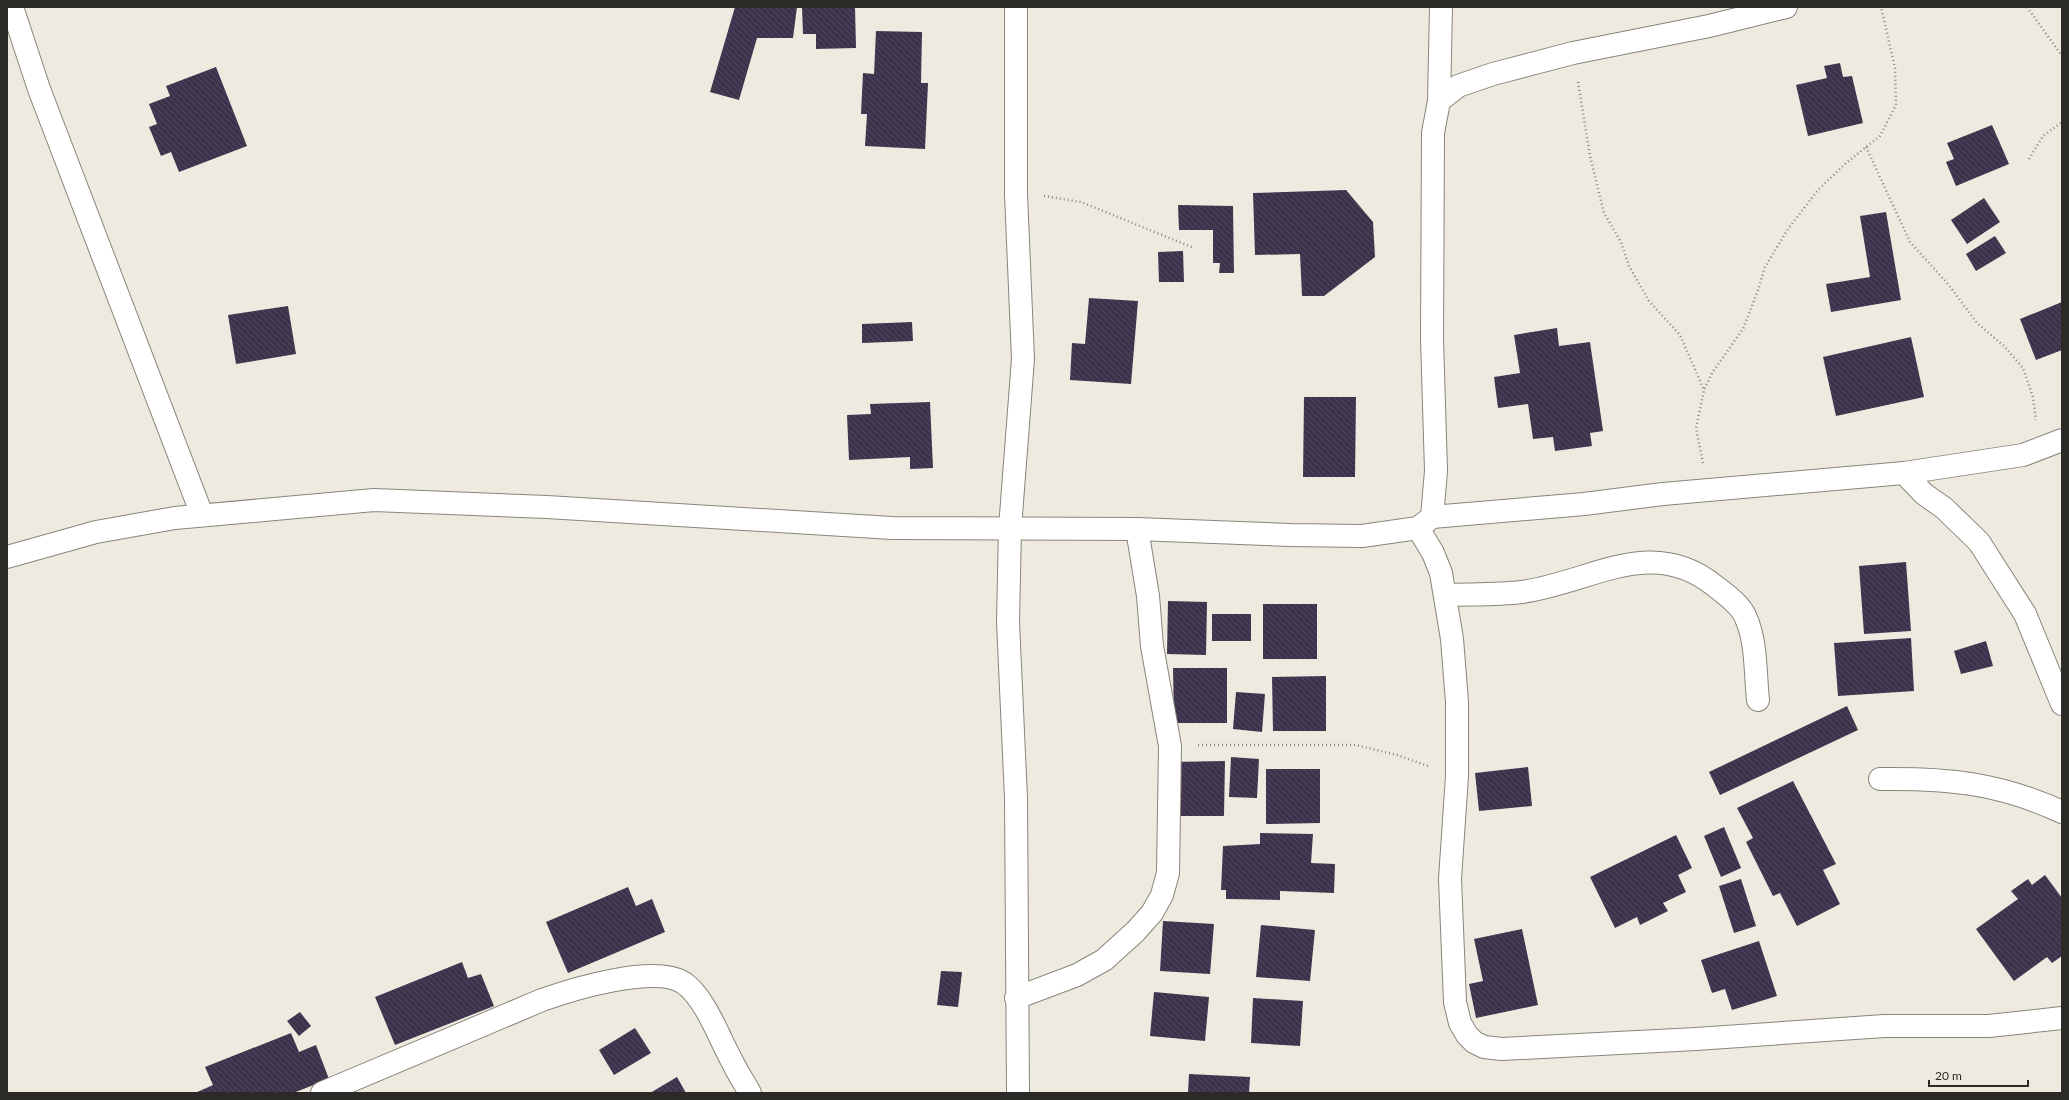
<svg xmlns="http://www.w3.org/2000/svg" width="2069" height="1100" font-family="Lato,sans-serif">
	<defs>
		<pattern id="building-back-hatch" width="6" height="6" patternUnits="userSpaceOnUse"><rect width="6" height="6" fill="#3e334c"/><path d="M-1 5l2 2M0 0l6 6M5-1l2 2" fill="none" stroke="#52485d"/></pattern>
	</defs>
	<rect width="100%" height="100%" fill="#eeeadf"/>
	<g fill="url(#building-back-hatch)">
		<path d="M 735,7 L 797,7 L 793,38 L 757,38 L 739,100 L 710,92 Z"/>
		<path d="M 855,7 L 856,48 L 816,49 L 816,34 L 803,34 L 802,8 Z"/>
		<path d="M 876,31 L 922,32 L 921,83 L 928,83 L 925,149 L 865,146 L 867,114 L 861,114 L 863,73 L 874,74 Z"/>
		<path d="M 1840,63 L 1843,77 L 1852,76 L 1863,123 L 1808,136 L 1796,85 L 1827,78 L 1824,66 Z"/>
		<path d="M 216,67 L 247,146 L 179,172 L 171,152 L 161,156 L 149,127 L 157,124 L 149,104 L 170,96 L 166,86 Z"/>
		<path d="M 1992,125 L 2009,164 L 1956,186 L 1946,162 L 1954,159 L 1947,143 Z"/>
		<path d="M 1346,190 L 1373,222 L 1375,257 L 1324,296 L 1302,296 L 1300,254 L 1255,255 L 1253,193 Z"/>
		<path d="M 1984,198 L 2000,222 L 1967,244 L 1951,220 Z"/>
		<path d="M 1178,205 L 1233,206 L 1234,273 L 1219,273 L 1220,263 L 1213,263 L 1213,230 L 1179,230 Z"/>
		<path d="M 1886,212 L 1901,300 L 1831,312 L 1826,284 L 1870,277 L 1860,216 Z"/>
		<path d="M 1995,236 L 2006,253 L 1976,271 L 1966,254 Z"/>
		<path d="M 1183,251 L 1184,282 L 1159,282 L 1158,252 Z"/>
		<path d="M 1089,298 L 1138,301 L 1131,384 L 1070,380 L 1072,343 L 1085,344 Z"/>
		<path d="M 2062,302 L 2062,350 L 2036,360 L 2020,319 Z"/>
		<path d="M 288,306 L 296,354 L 236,364 L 228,315 Z"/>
		<path d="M 912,322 L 913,341 L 862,343 L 862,324 Z"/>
		<path d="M 1557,328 L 1559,346 L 1590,342 L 1603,431 L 1590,433 L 1592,446 L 1555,451 L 1553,437 L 1533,439 L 1528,404 L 1498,408 L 1494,377 L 1520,373 L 1514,335 Z"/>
		<path d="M 1911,337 L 1924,397 L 1836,416 L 1823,357 Z"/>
		<path d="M 1304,397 L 1356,397 L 1355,477 L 1303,477 Z"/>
		<path d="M 930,402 L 933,468 L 910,469 L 910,457 L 849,460 L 847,415 L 871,414 L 870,404 Z"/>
		<path d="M 1906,562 L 1911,631 L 1864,634 L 1859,566 Z"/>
		<path d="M 1168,601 L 1207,602 L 1206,655 L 1167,654 Z"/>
		<rect x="1263" y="604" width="54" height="55"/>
		<rect x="1212" y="614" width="39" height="27"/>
		<path d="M 1911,638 L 1914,691 L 1838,696 L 1834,643 Z"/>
		<path d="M 1986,641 L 1993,666 L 1961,674 L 1954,651 Z"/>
		<path d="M 1173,668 L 1227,668 L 1227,723 L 1174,723 Z"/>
		<path d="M 1326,676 L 1326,731 L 1273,731 L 1272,677 Z"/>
		<path d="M 1236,692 L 1265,694 L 1262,732 L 1233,729 Z"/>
		<path d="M 1847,706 L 1858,730 L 1720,795 L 1709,772 Z"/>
		<path d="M 1231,757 L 1259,759 L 1257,798 L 1229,797 Z"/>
		<path d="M 1225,761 L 1224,816 L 1171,816 L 1171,762 Z"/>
		<path d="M 1528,767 L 1532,806 L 1479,811 L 1475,773 Z"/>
		<path d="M 1266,769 L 1320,769 L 1320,823 L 1266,824 Z"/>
		<path d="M 1793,781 L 1836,864 L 1823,870 L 1840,904 L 1797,926 L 1780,893 L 1773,896 L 1746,842 L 1753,838 L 1737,808 Z"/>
		<path d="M 1724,827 L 1741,868 L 1721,877 L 1704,836 Z"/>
		<path d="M 1260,833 L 1313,834 L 1311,863 L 1335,864 L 1334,893 L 1280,891 L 1280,900 L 1226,899 L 1226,890 L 1221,890 L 1223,846 L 1260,844 Z"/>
		<path d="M 1676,835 L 1692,868 L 1678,875 L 1686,892 L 1663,903 L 1668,911 L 1640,925 L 1637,917 L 1615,928 L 1590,877 Z"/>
		<path d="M 2045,875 L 2062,898 L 2062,956 L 2052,963 L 2047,957 L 2014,981 L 1976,929 L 2018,899 L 2011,891 L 2028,879 L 2032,885 Z"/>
		<path d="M 1741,879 L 1756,926 L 1734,933 L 1719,886 Z"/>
		<path d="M 628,887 L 636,906 L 652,899 L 665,932 L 568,973 L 546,922 Z"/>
		<path d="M 1163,921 L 1214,924 L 1210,974 L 1160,971 Z"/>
		<path d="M 1261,925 L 1315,930 L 1310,981 L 1256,977 Z"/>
		<path d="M 1522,929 L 1538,1005 L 1476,1018 L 1469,984 L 1483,981 L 1474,939 Z"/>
		<path d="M 1759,941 L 1777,996 L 1732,1010 L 1725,989 L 1712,993 L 1701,960 Z"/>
		<path d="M 462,962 L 468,978 L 481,974 L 494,1006 L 395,1045 L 375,997 Z"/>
		<path d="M 941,971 L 962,972 L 958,1007 L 937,1005 Z"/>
		<path d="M 1154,992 L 1209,997 L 1205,1041 L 1150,1036 Z"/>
		<path d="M 1253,998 L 1303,1001 L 1300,1046 L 1251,1043 Z"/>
		<path d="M 300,1012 L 311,1026 L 299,1036 L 287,1021 Z"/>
		<path d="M 635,1028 L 651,1053 L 614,1075 L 599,1050 Z"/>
		<path d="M 291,1033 L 299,1052 L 316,1045 L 329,1079 L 293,1093 L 195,1093 L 213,1085 L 205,1067 Z"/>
		<path d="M 1189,1074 L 1250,1077 L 1249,1093 L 1188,1093 Z"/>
		<path d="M 677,1077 L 686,1093 L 650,1093 Z"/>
	</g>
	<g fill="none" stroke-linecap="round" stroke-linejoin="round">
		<g stroke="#89857b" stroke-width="24">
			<g id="minor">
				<path d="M 12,7 L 39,89 L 202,515"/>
				<path d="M 1016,7 L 1016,194 L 1023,359 L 1010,528 L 1008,622 L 1016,798 L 1018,1093"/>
				<path d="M 1439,101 L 1441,7"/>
				<path d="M 1904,473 L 1924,494 L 1944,508 L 1979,542 L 2025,614 L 2062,704"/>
				<path d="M 1432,517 L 1584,504 L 1663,494 L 1904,473 L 2023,455 L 2062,440"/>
				<path d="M 1418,528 L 1433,553 L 1441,573 L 1452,639 L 1457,702 L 1457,776 L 1450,879 L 1455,1002 L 1460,1023 L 1467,1035 L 1474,1042 L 1484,1047 L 1502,1049 L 1696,1039 L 1884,1026 L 1989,1026 L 2062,1018"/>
				<path d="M 7,557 L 96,532 L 175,518 L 374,500 L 547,507 L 892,528 L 1137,529 L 1290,535 L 1362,536 L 1418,528 L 1432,517 L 1436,471 L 1432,339 L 1433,133 L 1439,101 L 1458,86 L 1493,74 L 1573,53 L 1709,26 L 1786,7"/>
				<path d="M 1446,595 C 1471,594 1497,595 1522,592 C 1590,583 1651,534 1715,586 C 1725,594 1740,604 1745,616 C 1757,641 1755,673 1758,700"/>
				<path d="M 1880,779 C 1948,778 1999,783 2062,812"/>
				<path d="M 1016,998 L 1077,975 L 1104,960 L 1135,932 L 1152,913 L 1162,895 L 1168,873 L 1170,746 L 1152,646 L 1148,596 L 1137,529"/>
				<path d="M 322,1093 L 542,1000 C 573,989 655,964 684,983 C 706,999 719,1038 732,1061 C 737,1072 744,1082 750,1093"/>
			</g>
		</g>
		<g stroke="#8a877f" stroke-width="2.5" stroke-dasharray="1 3" stroke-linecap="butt">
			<path d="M 2027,7 L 2062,56"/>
			<path d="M 1578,82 L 1590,156 L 1604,213 L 1621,242 L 1629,266 L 1649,301 L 1680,335 L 1704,390"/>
			<path d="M 1866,147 L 1910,242 L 1948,284 L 1977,323 L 2004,346 L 2023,368 L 2033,397 L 2036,420"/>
			<path d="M 2029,159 L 2043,136 L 2062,122"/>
			<path d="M 1044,196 L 1081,202 L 1194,248"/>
			<path d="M 1703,463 L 1696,428 L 1704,390 L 1712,373 L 1743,329 L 1757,293 L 1765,267 L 1788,229 L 1818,190 L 1846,163 L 1880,136 L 1896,105 L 1895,68 L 1881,7"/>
			<path d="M 1198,745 L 1356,745 L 1397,755 L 1428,766"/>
		</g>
		<use href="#minor" stroke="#fff" stroke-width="22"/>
	</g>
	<rect width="2069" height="1100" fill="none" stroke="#2c2a26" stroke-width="16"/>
	<path d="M1929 1080v6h99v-6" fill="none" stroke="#2c2a26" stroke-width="2"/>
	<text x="1935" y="1080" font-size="12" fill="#2c2a26" stroke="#eeeadf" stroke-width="3" paint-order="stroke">20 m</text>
</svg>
